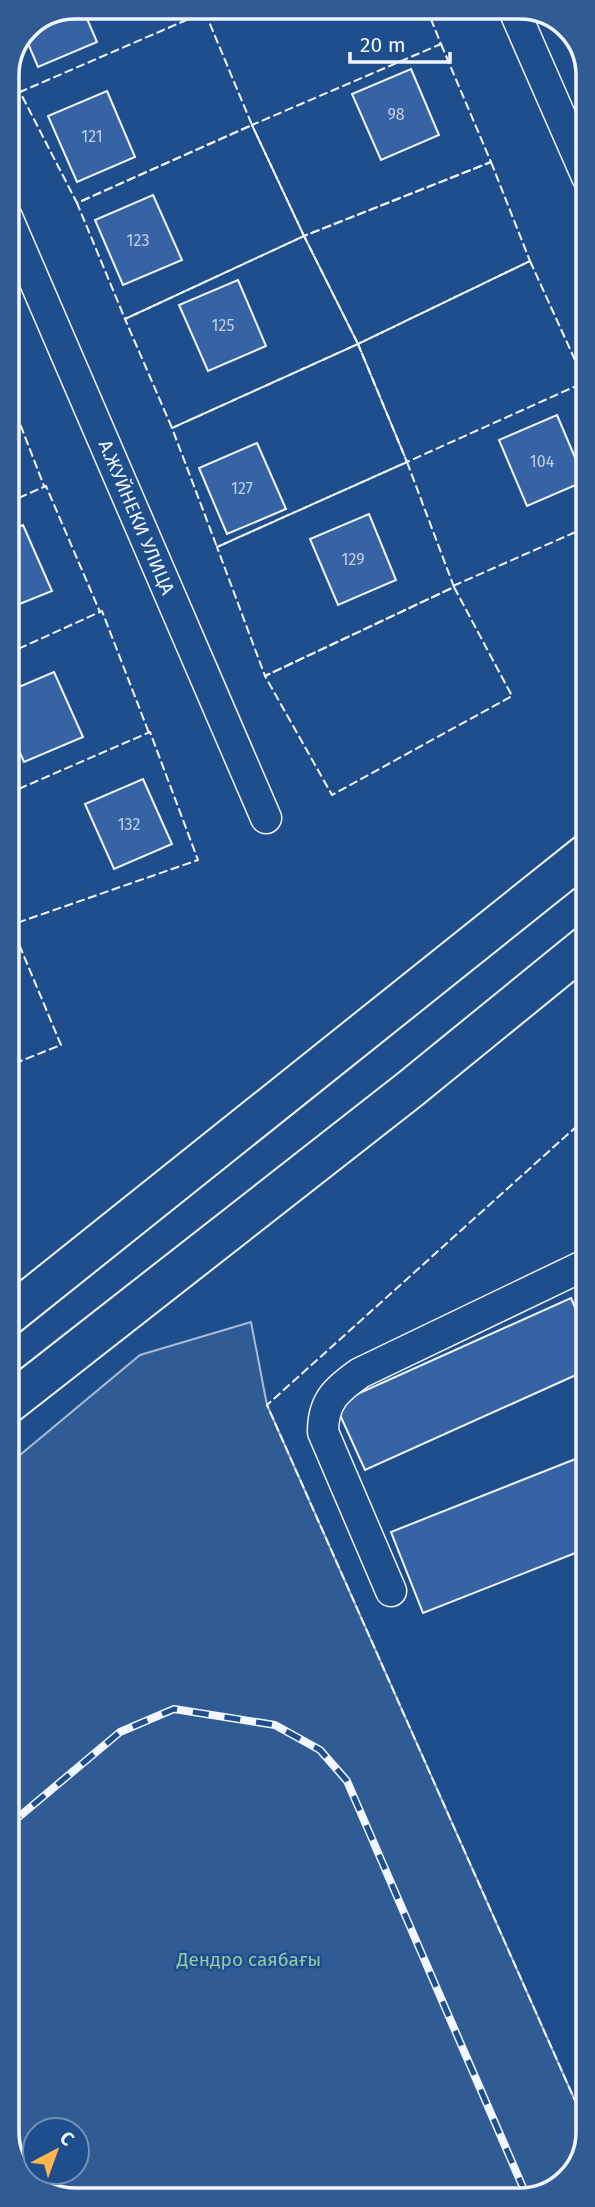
<svg xmlns="http://www.w3.org/2000/svg" width="595" height="2207" font-family="'Fira Sans',sans-serif">
	<rect width="100%" height="100%" fill="#1f4e8c"/>
	<path fill="#305b95" stroke="#a8bbd7" stroke-width="2" fill-rule="evenodd" d="M 251,1322 L 267,1405 L 588,2130 L 571,2177 L 534,2199 L 66,2199 L 30,2183 L 8,2146 L 8,1465 L 140,1355 ZM 35,2130 L 77,2130 L 77,2172 L 35,2172 Z"/>
	<g fill="#3563a3" stroke="#f2f6ff" stroke-width="2">
		<path d="M 75,7 L 82,7 L 97,42 L 38,67 L 24,34 L 27,27 Z"/>
		<path d="M 411,69 L 439,135 L 381,160 L 352,94 Z"/>
		<path d="M 107,91 L 135,157 L 77,182 L 48,116 Z"/>
		<path d="M 153,195 L 182,260 L 123,285 L 95,220 Z"/>
		<path d="M 238,280 L 266,346 L 208,371 L 179,305 Z"/>
		<path d="M 557,415 L 585,481 L 527,506 L 499,440 Z"/>
		<path d="M 257,443 L 286,509 L 227,534 L 199,468 Z"/>
		<path d="M 369,514 L 396,580 L 338,605 L 310,539 Z"/>
		<path d="M 23,525 L 52,591 L 7,609 L 7,532 Z"/>
		<path d="M 54,672 L 83,737 L 24,762 L 7,723 L 7,692 Z"/>
		<path d="M 143,779 L 172,844 L 114,869 L 85,804 Z"/>
		<path d="M 571,1298 L 587,1335 L 587,1370 L 365,1470 L 335,1404 Z"/>
		<path d="M 588,1454 L 588,1548 L 423,1613 L 391,1532 Z"/>
	</g>
	<g fill="none" stroke-linecap="round" stroke-linejoin="round">
		<g stroke="#f2f6ff" stroke-width="33">
			<g id="street">
				<path d="M 513,8 L 587,177"/>
				<path d="M 7,217 L 266,818"/>
				<path d="M 391,1591 L 323,1432 C 323,1401 336,1390 360,1373 L 587,1264"/>
			</g>
		</g>
		<g stroke="#f2f6ff" stroke-width="42">
			<g id="highway">
				<path d="M 8,1316 L 587,853"/>
				<path d="M 8,1404 L 409,1090 L 587,945"/>
			</g>
		</g>
		<use href="#street" stroke="#1f4e8c" stroke-width="30"/>
		<use href="#highway" stroke="#1f4e8c" stroke-width="38"/>
		<g stroke="#f2f6ff" stroke-width="8">
			<path id="rail" d="M 8,1826 L 120,1732 L 174,1709 L 275,1725 L 320,1750 L 347,1781 L 528,2199"/>
		</g>
		<use href="#rail" stroke="#1f4e8c" stroke-width="5" stroke-dasharray="16" stroke-linecap="butt"/>
		<g stroke="#f2f6ff" stroke-width="2" stroke-dasharray="9 3.5" stroke-linecap="butt">
			<path d="M 426,7 L 441,44 L 438,45"/>
			<path d="M 205,12 L 252,125 L 77,203 L 20,92 Z"/>
			<path d="M 205,12 L 217,7"/>
			<path d="M 441,44 L 491,162 L 304,236 L 252,125 Z"/>
			<path d="M 10,67 L 21,92"/>
			<path d="M 252,125 L 304,236 L 125,319 L 77,203 Z"/>
			<path d="M 491,162 L 530,261 L 358,344 L 304,236 Z"/>
			<path d="M 304,236 L 358,344 L 172,428 L 125,319 Z"/>
			<path d="M 530,261 L 585,382 L 407,462 L 358,344 Z"/>
			<path d="M 358,344 L 407,462 L 217,547 L 172,428 Z"/>
			<path d="M 7,390 L 44,486"/>
			<path d="M 407,462 L 454,587 L 265,676 L 217,547 Z"/>
			<path d="M 7,503 L 46,486 L 100,612"/>
			<path d="M 453,586 L 587,527"/>
			<path d="M 454,587 L 512,696 L 332,795 L 265,676 Z"/>
			<path d="M 7,654 L 102,611 L 149,733"/>
			<path d="M 7,794 L 150,732 L 198,860 L 11,925 L 8,916"/>
			<path d="M 8,927 L 11,925 L 61,1045 L 8,1066"/>
			<path d="M 587,1117 L 267,1405 L 588,2130"/>
		</g>
	</g>
	<g text-anchor="middle" stroke-width="5" stroke-linejoin="round" paint-order="stroke">
		<g font-size="16" fill="#c3d1e8">
			<text x="396" y="120">98</text>
			<text x="92" y="142">121</text>
			<text x="138" y="246">123</text>
			<text x="223" y="331">125</text>
			<text x="542" y="467">104</text>
			<text x="242" y="494">127</text>
			<text x="353" y="565">129</text>
			<text x="129" y="830">132</text>
		</g>
		<g font-size="19" fill="#f2f6ff" stroke="#1f4e8c">
			<text transform="translate(137 517) rotate(67)" y="7">А.ЖУЙНЕКИ УЛИЦА</text>
		</g>
		<g font-size="19" fill="#97c8a6" stroke="#1f4e8c">
			<text x="249" y="1966">Дендро саябағы</text>
		</g>
	</g>
	<path d="M0 0H595V2207H0ZM75 19H520A56 56 0 0 1 576 75V2132A56 56 0 0 1 520 2188H75A56 56 0 0 1 19 2132V75A56 56 0 0 1 75 19Z" fill="#305b95" fill-rule="evenodd"/>
	<path fill="none" stroke="#f2f6ff" stroke-width="3.5" d="M75 19H520A56 56 0 0 1 576 75V2132A56 56 0 0 1 520 2188H75A56 56 0 0 1 19 2132V75A56 56 0 0 1 75 19Z"/>
	<g transform="translate(56 2151) rotate(41)"><circle r="33" fill="#1f4e8c" stroke="#7391ba" stroke-width="2"/>
	<path d="M0-5L12 26L0 18L-12 26Z" fill="#ffb74d"/>
	<text y="-10" font-size="19" font-weight="bold" text-anchor="middle" fill="#f2f6ff">С</text>
	</g>
	<path d="M350 52v10h100v-10" fill="none" stroke="#f2f6ff" stroke-width="3.5"/>
	<text x="360" y="52" font-size="21" fill="#f2f6ff" stroke="#1f4e8c" stroke-width="5" paint-order="stroke">20 m</text>
</svg>
